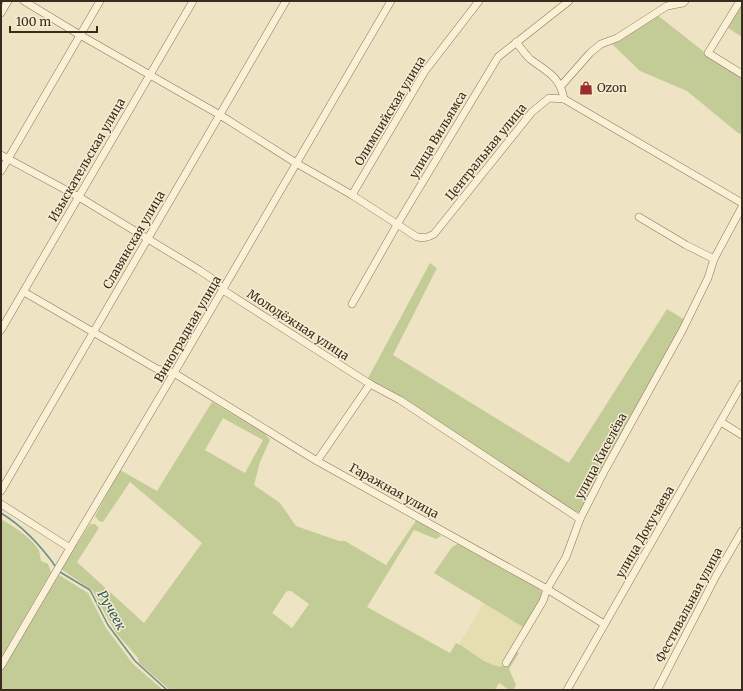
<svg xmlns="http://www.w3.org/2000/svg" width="743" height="691" font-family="Merriweather,serif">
	<rect width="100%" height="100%" fill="#eee4c3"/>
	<path fill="#e4deb0" d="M 484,603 L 523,627 L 500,667 L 489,664 L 459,644 Z"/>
	<g fill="#c3cc96" fill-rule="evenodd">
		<path d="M 742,5 L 742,37 L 728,28 Z"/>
		<path d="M 656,14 L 708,55 L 742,76 L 742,134 L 738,133 L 687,91 L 640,71 L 610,42 Z"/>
		<path d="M 430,263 L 437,268 L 393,355 L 569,463 L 667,309 L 685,320 L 600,472 L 580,512 L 574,512 L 385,387 L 367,380 Z"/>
		<path d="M 212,402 L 265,434 L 270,440 L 260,462 L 254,485 L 280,503 L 296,526 L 339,541 L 345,541 L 386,565 L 417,519 L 433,528 L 441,536 L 436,539 L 414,530 L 367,607 L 450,653 L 456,643 C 472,650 487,669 506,666 L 515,651 L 519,653 L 509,669 L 516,685 L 513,690 L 508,690 L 508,689 L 499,683 L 495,690 L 170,690 L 139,663 L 138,658 L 116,633 L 92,590 L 61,569 L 90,524 L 95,524 L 99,528 L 77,562 L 144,623 L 202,543 L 130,482 L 103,522 L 99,521 L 95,516 L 120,470 L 157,491 ZM 223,418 L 263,440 L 245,473 L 205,450 ZM 288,591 L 291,591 L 309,604 L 292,628 L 272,613 L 286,592 Z"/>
		<path d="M 1,519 C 14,527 29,536 38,549 C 40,552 40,557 41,561 L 48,564 L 51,572 L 1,658 Z"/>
		<path d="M 459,543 L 538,588 L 542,592 L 541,601 L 523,627 L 434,573 L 452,547 Z"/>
		<path d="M 59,575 L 88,593 L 106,628 L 133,664 L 163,690 L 1,690 L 1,672 Z"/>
	</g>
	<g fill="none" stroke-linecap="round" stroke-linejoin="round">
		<g stroke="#6c8f88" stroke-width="1.5">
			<path d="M 1,513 C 24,527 41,546 56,567"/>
			<path d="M 60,572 L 90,590 L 108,625 L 135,661 L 167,690"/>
		</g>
		<g stroke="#887559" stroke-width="8">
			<g id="minor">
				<path d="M 24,1 L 80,35 L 220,115 L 296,163 L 352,195 L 417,237 C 424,238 427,238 434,234 L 532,112 L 549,98 L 564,99 L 742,203"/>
				<path d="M 740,1 L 708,53 L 742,74"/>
				<path d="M 1,13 L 8,1"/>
				<path d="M 516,42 C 520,47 525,54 530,59 C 547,72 560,76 564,99"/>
				<path d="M 561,86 L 590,53 L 601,44 L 617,38 L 667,6 L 683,3 L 685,1"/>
				<path d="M 1,155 L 79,197 L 199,270 L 217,282 L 223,290 L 370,384 L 400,400 L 580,519"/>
				<path d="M 1,171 L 100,1"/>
				<path d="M 352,195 L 425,71 L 479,1"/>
				<path d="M 639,217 L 686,245 L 714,259"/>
				<path d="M 24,292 L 157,369 L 174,373 L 317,461 L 547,589 L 604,624"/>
				<path d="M 352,304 L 398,223 L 498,57 L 569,1"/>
				<path d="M 1,330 L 193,1"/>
				<path d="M 721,422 L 742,435"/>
				<path d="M 317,461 L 370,384"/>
				<path d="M 1,491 L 286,1"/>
				<path d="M 1,504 L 70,548"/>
				<path d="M 506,663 L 543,601 L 547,589 L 566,557 L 580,519 L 605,470 L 682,331 L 708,278 L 714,259 L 742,207"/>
				<path d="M 1,666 L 70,548 L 174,373 L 391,1"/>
				<path d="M 567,690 L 742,384"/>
				<path d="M 657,690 L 716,576 L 742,531"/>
			</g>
		</g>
		<use href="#minor" stroke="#f9f0d6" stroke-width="7"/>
	</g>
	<defs>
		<g id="shop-bare" transform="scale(1.08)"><path d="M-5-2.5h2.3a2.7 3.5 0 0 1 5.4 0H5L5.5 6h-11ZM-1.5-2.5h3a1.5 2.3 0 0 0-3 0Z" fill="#982f29" stroke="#f6edd2" stroke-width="2.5" paint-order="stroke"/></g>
	</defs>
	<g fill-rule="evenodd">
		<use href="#shop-bare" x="586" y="88"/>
	</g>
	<g text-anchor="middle" stroke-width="3" stroke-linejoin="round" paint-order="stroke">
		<g font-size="12" fill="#382c1e" stroke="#f6edd2" text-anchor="start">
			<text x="597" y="92">Ozon</text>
		</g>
		<g font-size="12" fill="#382c1e" stroke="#f6edd2">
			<text transform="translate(390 111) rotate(-59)" y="4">Олимпийская улица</text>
			<text transform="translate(438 135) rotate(-59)" y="4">улица Вильямса</text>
			<text transform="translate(486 152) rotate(-51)" y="4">Центральная улица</text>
			<text transform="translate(87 160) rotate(-60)" y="4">Изыскательская улица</text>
			<text transform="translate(134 240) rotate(-60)" y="4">Славянская улица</text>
			<text transform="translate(298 325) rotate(33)" y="4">Молодёжная улица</text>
			<text transform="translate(188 329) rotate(-60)" y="4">Виноградная улица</text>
			<text transform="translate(601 456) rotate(-62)" y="4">улица Киселёва</text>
			<text transform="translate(394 491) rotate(29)" y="4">Гаражная улица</text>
			<text transform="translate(645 532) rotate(-60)" y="4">улица Докучаева</text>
			<text transform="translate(689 605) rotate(-62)" y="4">Фестивальная улица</text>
		</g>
		<g font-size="13" font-style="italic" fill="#2d5858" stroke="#f6edd2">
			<text transform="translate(112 610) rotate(60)" y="5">Ручеек</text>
		</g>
	</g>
	<rect width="743" height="691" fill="none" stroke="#382c1e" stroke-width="4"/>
	<path d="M10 26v6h87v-6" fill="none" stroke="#382c1e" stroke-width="2"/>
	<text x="16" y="26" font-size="12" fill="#382c1e" stroke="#f6edd2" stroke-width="3" paint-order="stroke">100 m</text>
</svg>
